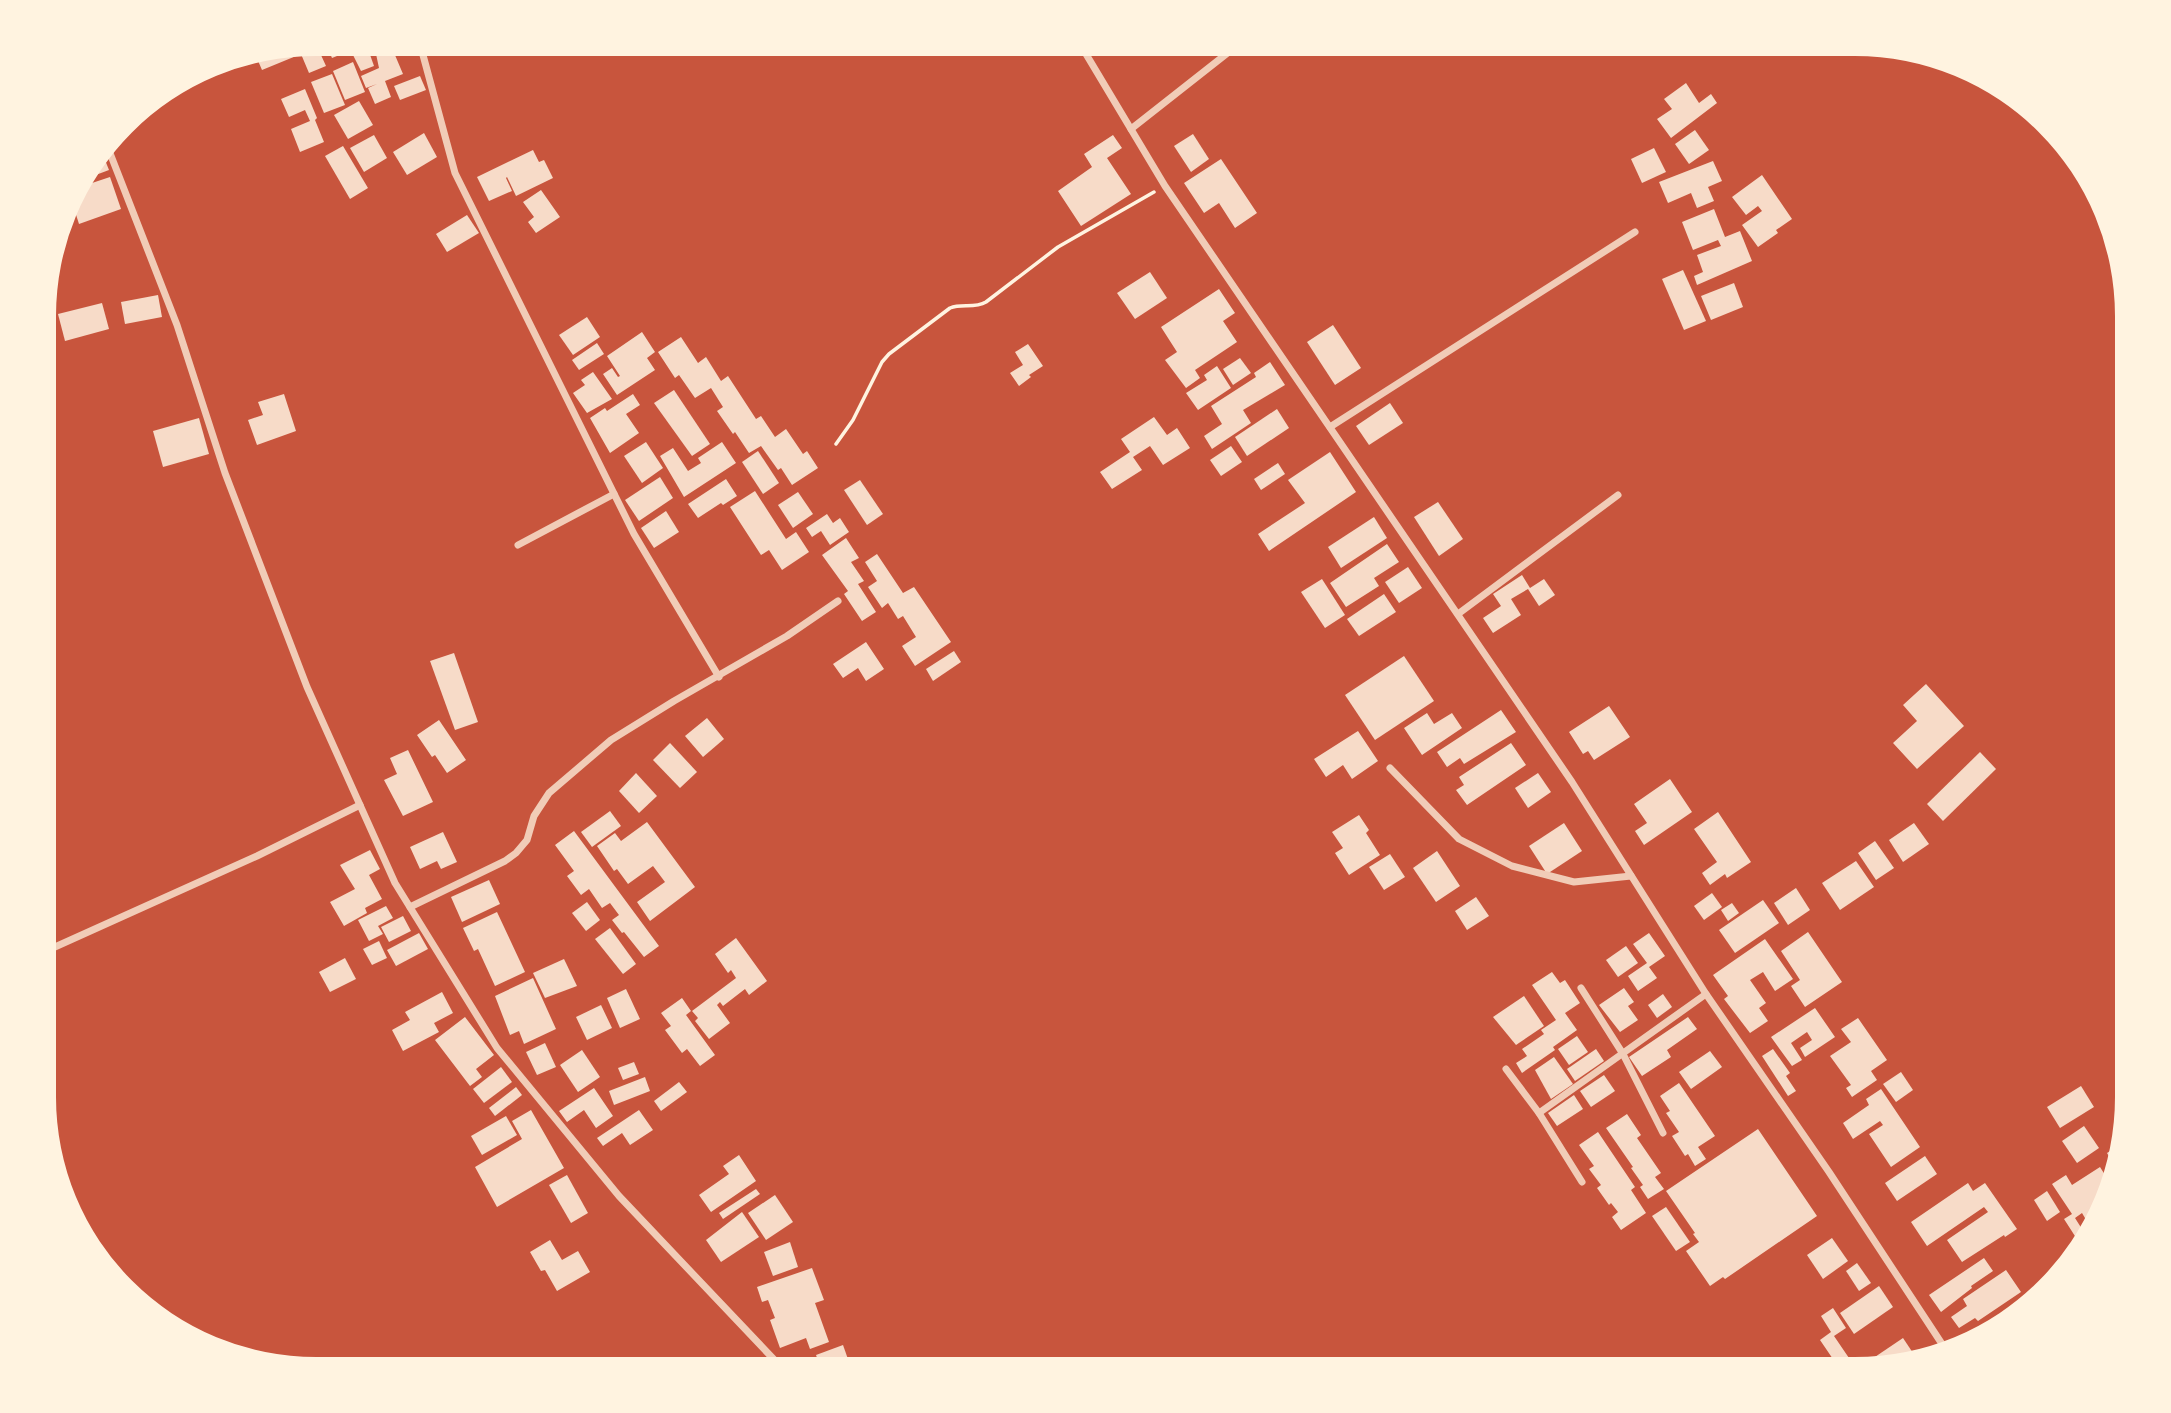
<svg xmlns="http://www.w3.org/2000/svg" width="2171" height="1413" font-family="Poppins,sans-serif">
	<rect width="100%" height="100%" fill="#c8553d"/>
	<g fill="#f7dbc8">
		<path d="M 316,44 L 326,66 L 309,73 L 301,54 L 262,70 L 256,56 Z"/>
		<path d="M 326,44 L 355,44 L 357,48 L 332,58 Z"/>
		<path d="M 392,48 L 403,74 L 385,81 L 391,97 L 375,104 L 368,88 L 377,84 L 366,88 L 361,76 L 379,68 L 376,54 Z"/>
		<path d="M 368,49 L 374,66 L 361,71 L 353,55 Z"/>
		<path d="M 353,62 L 365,92 L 345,100 L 333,71 Z"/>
		<path d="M 332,74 L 345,105 L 324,113 L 311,82 Z"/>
		<path d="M 420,76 L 426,90 L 400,100 L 394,86 Z"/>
		<path d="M 1686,83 L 1699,103 L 1711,94 L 1717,103 L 1671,138 L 1657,119 L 1672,109 L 1664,99 Z"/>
		<path d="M 305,89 L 317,118 L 315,120 L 324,142 L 300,152 L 291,129 L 310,121 L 305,110 L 289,117 L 281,99 Z"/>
		<path d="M 359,101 L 373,125 L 348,139 L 334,115 Z"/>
		<path d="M 1695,130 L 1709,150 L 1689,164 L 1675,144 Z"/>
		<path d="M 424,133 L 437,157 L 407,175 L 393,152 Z"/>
		<path d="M 1193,134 L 1209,159 L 1191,172 L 1174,146 Z"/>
		<path d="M 374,135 L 387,158 L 364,172 L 350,148 Z"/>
		<path d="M 1113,135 L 1122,148 L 1107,158 L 1131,194 L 1081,226 L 1058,191 L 1092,167 L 1084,154 Z"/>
		<path d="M 343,146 L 368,188 L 350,199 L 325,156 Z"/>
		<path d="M 1654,148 L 1666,172 L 1642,183 L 1631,159 Z"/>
		<path d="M 533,150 L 539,162 L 544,160 L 553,178 L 516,196 L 507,177 L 506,178 L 512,191 L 489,201 L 477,177 Z"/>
		<path d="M 103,155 L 109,170 L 85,179 Z"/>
		<path d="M 1221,159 L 1257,213 L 1235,228 L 1219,203 L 1204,213 L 1184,183 Z"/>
		<path d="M 1713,161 L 1722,181 L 1708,187 L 1714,201 L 1697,208 L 1691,193 L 1668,203 L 1659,182 Z"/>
		<path d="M 1762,175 L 1792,219 L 1776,230 L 1778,233 L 1758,247 L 1742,225 L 1762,211 L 1758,206 L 1746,215 L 1732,197 Z"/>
		<path d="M 110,177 L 121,209 L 79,224 L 71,199 L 72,195 L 77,188 Z"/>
		<path d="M 541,190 L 560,217 L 536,233 L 528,222 L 534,217 L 523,202 Z"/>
		<path d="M 1714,209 L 1725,237 L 1740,231 L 1752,261 L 1697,285 L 1694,276 L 1703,272 L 1697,255 L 1721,246 L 1718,240 L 1693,250 L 1682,222 Z"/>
		<path d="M 467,215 L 479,233 L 447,252 L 436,234 Z"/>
		<path d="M 1683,270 L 1706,321 L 1684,330 L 1662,279 Z"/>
		<path d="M 1150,272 L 1167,298 L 1135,319 L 1117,293 Z"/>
		<path d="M 1734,283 L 1743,307 L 1711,320 L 1701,296 Z"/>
		<path d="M 1219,289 L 1235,313 L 1223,321 L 1237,342 L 1195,370 L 1200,378 L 1186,388 L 1165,360 L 1177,352 L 1161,327 Z"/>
		<path d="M 158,295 L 162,317 L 125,324 L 121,302 Z"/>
		<path d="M 102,303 L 109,329 L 65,341 L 58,314 Z"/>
		<path d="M 587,317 L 600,337 L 573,355 L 559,335 Z"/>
		<path d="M 1333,325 L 1361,368 L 1335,385 L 1307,342 Z"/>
		<path d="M 642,332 L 655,352 L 647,358 L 655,370 L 617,395 L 603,374 L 612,368 L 618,377 L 620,376 L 607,356 Z"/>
		<path d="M 681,337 L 698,363 L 706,357 L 721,381 L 728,376 L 756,419 L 761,416 L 775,437 L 786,429 L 803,454 L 807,451 L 818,468 L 792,485 L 781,468 L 778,470 L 761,446 L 749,453 L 735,432 L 733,434 L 717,411 L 723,407 L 711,388 L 695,398 L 679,375 L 675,378 L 658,352 Z"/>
		<path d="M 597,343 L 604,354 L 579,370 L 572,360 Z"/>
		<path d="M 1028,344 L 1043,366 L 1029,375 L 1031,377 L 1019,386 L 1010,373 L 1023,365 L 1015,352 Z"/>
		<path d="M 1240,358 L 1251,373 L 1233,385 L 1223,369 Z"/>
		<path d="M 1270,362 L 1285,385 L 1243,410 L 1251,423 L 1212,449 L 1204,436 L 1222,424 L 1211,406 L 1256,377 L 1254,373 Z"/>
		<path d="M 1217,366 L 1231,388 L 1198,410 L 1186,393 L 1207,380 L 1204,375 Z"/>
		<path d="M 593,372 L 612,399 L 587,413 L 573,393 L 585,385 L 581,380 Z"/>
		<path d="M 674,390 L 710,444 L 692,456 L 654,403 Z"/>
		<path d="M 284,394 L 296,431 L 257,445 L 248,420 L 263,415 L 258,402 Z"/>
		<path d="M 633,394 L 640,405 L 626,414 L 639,433 L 610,453 L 590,418 L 605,408 L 607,411 Z"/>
		<path d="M 1390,403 L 1403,423 L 1369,445 L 1356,426 Z"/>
		<path d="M 1277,409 L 1289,428 L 1247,456 L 1235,437 Z"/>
		<path d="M 1154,417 L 1167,435 L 1177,428 L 1190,448 L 1163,465 L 1150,446 L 1133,457 L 1142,470 L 1112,489 L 1100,472 L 1130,452 L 1121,439 Z"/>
		<path d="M 199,418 L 209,454 L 163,467 L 153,431 Z"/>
		<path d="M 646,442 L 663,468 L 642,483 L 624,456 Z"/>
		<path d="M 722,442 L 736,463 L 684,497 L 660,456 L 673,448 L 688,471 L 701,463 L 698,458 Z"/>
		<path d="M 1231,446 L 1242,462 L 1221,476 L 1210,460 Z"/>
		<path d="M 758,451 L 779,483 L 763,494 L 742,462 Z"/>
		<path d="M 1330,452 L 1356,492 L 1269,551 L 1258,534 L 1305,503 L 1288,480 Z"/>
		<path d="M 1278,463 L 1285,474 L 1261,490 L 1254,479 Z"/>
		<path d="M 660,477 L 673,498 L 639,521 L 625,500 Z"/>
		<path d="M 726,479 L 737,496 L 723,505 L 721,503 L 698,518 L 688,504 Z"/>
		<path d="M 860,480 L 883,514 L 867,525 L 844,490 Z"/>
		<path d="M 755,491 L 786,539 L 796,532 L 809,552 L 782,570 L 769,550 L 761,555 L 730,507 Z"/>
		<path d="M 798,492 L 813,514 L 793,528 L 778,505 Z"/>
		<path d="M 1438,502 L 1463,539 L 1439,556 L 1414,517 Z"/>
		<path d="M 666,511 L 679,532 L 654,548 L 641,528 Z"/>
		<path d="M 827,514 L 833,523 L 840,518 L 849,532 L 830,545 L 821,531 L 812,537 L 806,528 Z"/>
		<path d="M 1374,517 L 1387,538 L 1341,568 L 1328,547 Z"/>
		<path d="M 846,538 L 859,558 L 851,562 L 864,581 L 858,584 L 876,612 L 862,621 L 844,594 L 848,591 L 822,555 Z"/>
		<path d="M 1387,544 L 1399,562 L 1374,578 L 1379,586 L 1346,607 L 1330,583 Z"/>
		<path d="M 877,554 L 903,593 L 914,587 L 951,642 L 915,666 L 902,646 L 916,637 L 903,616 L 898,619 L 888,603 L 882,608 L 868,587 L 877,581 L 865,562 Z"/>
		<path d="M 1408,567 L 1422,588 L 1399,603 L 1385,582 Z"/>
		<path d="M 1522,575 L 1530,588 L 1544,579 L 1555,595 L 1539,606 L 1528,589 L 1511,599 L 1521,615 L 1493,633 L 1483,618 L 1501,606 L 1493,594 Z"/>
		<path d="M 1322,579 L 1345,615 L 1325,628 L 1301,592 Z"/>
		<path d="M 1384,594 L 1396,612 L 1359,636 L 1347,619 Z"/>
		<path d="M 866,642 L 884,669 L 866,681 L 858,668 L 843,678 L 833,664 Z"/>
		<path d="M 954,651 L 961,662 L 933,681 L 926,669 Z"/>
		<path d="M 454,653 L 478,722 L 455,730 L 430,661 Z"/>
		<path d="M 1404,656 L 1434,701 L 1375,740 L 1345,695 Z"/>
		<path d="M 1926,684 L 1964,726 L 1917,769 L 1893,743 L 1917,721 L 1903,705 Z"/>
		<path d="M 1609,706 L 1630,737 L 1594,760 L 1588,751 L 1583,754 L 1569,732 Z"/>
		<path d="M 1501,710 L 1516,732 L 1464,764 L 1460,758 L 1447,767 L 1437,752 Z"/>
		<path d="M 1427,713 L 1434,724 L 1452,713 L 1462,728 L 1422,755 L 1404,728 Z"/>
		<path d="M 707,718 L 724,739 L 703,757 L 685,736 Z"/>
		<path d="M 439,720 L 466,760 L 447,773 L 435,755 L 432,757 L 417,735 Z"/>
		<path d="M 1358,731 L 1378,761 L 1352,779 L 1343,765 L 1326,777 L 1314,759 Z"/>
		<path d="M 670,743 L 697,772 L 680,788 L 653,760 Z"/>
		<path d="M 1511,743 L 1526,765 L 1467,805 L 1456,790 L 1464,785 L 1459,777 Z"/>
		<path d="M 408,750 L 433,802 L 403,816 L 384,780 L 397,774 L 390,758 Z"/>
		<path d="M 1980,752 L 1996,769 L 1943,821 L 1927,804 Z"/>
		<path d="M 636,773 L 657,796 L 639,813 L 619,791 Z"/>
		<path d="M 1538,773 L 1551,792 L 1528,808 L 1515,788 Z"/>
		<path d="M 1670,779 L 1692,812 L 1644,845 L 1635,831 L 1647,823 L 1634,804 Z"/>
		<path d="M 610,811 L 621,826 L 592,847 L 581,832 Z"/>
		<path d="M 1718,812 L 1751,862 L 1727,878 L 1725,874 L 1710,885 L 1702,873 L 1717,862 L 1694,829 Z"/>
		<path d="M 1359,815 L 1369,830 L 1366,833 L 1380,855 L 1349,875 L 1335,853 L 1343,848 L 1332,832 Z"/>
		<path d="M 647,822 L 695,887 L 650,921 L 637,902 L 665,882 L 653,866 L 628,884 L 617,869 L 614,871 L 597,846 L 615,833 L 621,841 Z"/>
		<path d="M 1564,823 L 1582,851 L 1547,874 L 1529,846 Z"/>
		<path d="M 1914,823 L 1929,844 L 1903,862 L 1889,840 Z"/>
		<path d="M 574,831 L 659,946 L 644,957 L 624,932 L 622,933 L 612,920 L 619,915 L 610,903 L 602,908 L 589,889 L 581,895 L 567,876 L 574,871 L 555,845 Z"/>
		<path d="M 443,832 L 457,862 L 441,869 L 437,861 L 420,869 L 410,847 Z"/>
		<path d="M 1875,841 L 1894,868 L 1876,880 L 1858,853 Z"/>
		<path d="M 370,850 L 380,869 L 369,875 L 382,899 L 365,908 L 367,913 L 344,926 L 330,902 L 355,889 L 340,865 Z"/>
		<path d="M 1437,851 L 1460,886 L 1436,902 L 1413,868 Z"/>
		<path d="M 1390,854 L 1405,877 L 1384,890 L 1369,867 Z"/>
		<path d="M 1856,861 L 1874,887 L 1840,910 L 1822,883 Z"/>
		<path d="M 489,880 L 500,904 L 462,922 L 451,897 Z"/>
		<path d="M 1796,888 L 1810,910 L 1788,925 L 1774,903 Z"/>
		<path d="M 1712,893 L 1722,907 L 1704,920 L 1694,906 Z"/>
		<path d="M 1476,897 L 1489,916 L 1467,930 L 1455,911 Z"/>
		<path d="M 1763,900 L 1779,923 L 1735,953 L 1719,930 Z"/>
		<path d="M 587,902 L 600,920 L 586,931 L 572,913 Z"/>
		<path d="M 1732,903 L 1739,913 L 1728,921 L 1721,910 Z"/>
		<path d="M 386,906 L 393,918 L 378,926 L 383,934 L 369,941 L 358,920 Z"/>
		<path d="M 497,912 L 525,972 L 495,986 L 478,949 L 474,951 L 463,928 Z"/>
		<path d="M 403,916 L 411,931 L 389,942 L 381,927 Z"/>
		<path d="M 610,928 L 636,964 L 623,974 L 595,939 Z"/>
		<path d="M 1808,932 L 1842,982 L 1805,1007 L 1791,986 L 1800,980 L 1781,951 Z"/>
		<path d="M 419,933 L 428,949 L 396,966 L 387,950 Z"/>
		<path d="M 1649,933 L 1665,956 L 1649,967 L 1657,978 L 1638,991 L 1628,976 L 1647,963 L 1633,944 Z"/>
		<path d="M 736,938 L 767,981 L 749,995 L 745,989 L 723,1006 L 720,1002 L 717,1005 L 730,1023 L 709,1039 L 695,1021 L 698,1018 L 692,1011 L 736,978 L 731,970 L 728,973 L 715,954 Z"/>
		<path d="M 1765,939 L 1793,979 L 1775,991 L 1763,972 L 1750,980 L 1766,1003 L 1759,1008 L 1768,1021 L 1750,1033 L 1724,999 L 1728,996 L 1713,975 Z"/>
		<path d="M 379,941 L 387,958 L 372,965 L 363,949 Z"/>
		<path d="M 1626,946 L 1638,963 L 1618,977 L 1606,960 Z"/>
		<path d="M 345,958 L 356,979 L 330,992 L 319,972 Z"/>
		<path d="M 564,959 L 577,986 L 545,998 L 533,973 Z"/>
		<path d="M 1552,972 L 1560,983 L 1565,980 L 1580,1003 L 1565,1013 L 1577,1030 L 1553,1047 L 1555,1050 L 1522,1073 L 1516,1063 L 1527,1056 L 1522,1049 L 1544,1034 L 1541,1030 L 1556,1020 L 1532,985 Z"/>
		<path d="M 533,978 L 556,1029 L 524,1044 L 519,1031 L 510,1035 L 495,996 Z"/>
		<path d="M 1624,988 L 1634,1002 L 1628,1006 L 1638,1020 L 1620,1032 L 1599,1005 Z"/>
		<path d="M 626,989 L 640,1019 L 620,1028 L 607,998 Z"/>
		<path d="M 442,992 L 453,1013 L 434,1023 L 439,1032 L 403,1051 L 392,1030 L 410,1020 L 405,1012 Z"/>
		<path d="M 1663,994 L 1672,1007 L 1657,1018 L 1648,1005 Z"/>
		<path d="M 1524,996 L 1544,1026 L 1516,1045 L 1493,1017 Z"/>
		<path d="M 682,998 L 691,1011 L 686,1015 L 715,1055 L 700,1066 L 687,1049 L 682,1053 L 665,1030 L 671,1026 L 661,1013 Z"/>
		<path d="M 601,1005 L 612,1028 L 587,1040 L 576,1017 Z"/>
		<path d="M 1815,1008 L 1835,1037 L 1805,1057 L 1800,1048 L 1812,1040 L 1807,1032 L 1791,1043 L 1802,1060 L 1792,1066 L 1771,1037 Z"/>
		<path d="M 465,1017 L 494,1055 L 476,1069 L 482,1077 L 470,1086 L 435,1040 Z"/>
		<path d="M 1688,1017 L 1697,1029 L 1667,1050 L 1671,1057 L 1642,1076 L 1629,1057 Z"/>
		<path d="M 1858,1018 L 1887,1060 L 1871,1071 L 1877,1080 L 1852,1097 L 1846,1088 L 1851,1085 L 1830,1056 L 1851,1042 L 1841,1029 Z"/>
		<path d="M 1577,1036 L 1588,1052 L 1569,1065 L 1558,1049 Z"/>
		<path d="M 545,1043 L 556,1067 L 537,1075 L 526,1052 Z"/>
		<path d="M 1596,1049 L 1604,1061 L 1575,1081 L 1567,1069 Z"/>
		<path d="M 1773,1049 L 1790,1073 L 1786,1076 L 1796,1091 L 1788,1096 L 1762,1056 Z"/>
		<path d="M 582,1050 L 600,1077 L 578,1092 L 560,1065 Z"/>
		<path d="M 1710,1051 L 1722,1067 L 1691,1089 L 1679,1072 Z"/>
		<path d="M 1554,1057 L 1573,1084 L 1551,1099 L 1535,1070 Z"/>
		<path d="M 634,1062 L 639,1074 L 623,1080 L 618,1068 Z"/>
		<path d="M 501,1067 L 512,1082 L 484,1103 L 473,1089 Z"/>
		<path d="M 1901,1072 L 1913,1090 L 1896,1102 L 1883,1084 Z"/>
		<path d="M 1604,1075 L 1615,1091 L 1591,1107 L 1580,1091 Z"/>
		<path d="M 645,1077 L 650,1091 L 614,1105 L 609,1091 Z"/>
		<path d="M 679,1082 L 687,1092 L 661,1111 L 654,1101 Z"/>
		<path d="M 1679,1083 L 1715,1136 L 1698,1147 L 1706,1159 L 1695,1166 L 1688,1154 L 1685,1156 L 1672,1136 L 1679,1132 L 1666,1113 L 1670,1111 L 1660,1096 Z"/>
		<path d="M 2081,1086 L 2094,1107 L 2060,1128 L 2047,1107 Z"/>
		<path d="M 516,1087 L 522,1095 L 495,1116 L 489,1108 Z"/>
		<path d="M 594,1088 L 613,1116 L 596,1128 L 584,1110 L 567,1122 L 559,1111 Z"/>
		<path d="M 1881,1089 L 1920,1147 L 1891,1167 L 1869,1134 L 1883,1125 L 1880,1121 L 1853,1139 L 1843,1123 L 1869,1105 L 1866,1099 Z"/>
		<path d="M 1574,1095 L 1583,1109 L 1557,1126 L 1548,1113 Z"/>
		<path d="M 531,1110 L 564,1168 L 497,1207 L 475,1167 L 522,1139 L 512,1121 Z"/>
		<path d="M 639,1110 L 653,1130 L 630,1145 L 622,1133 L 603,1146 L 597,1138 Z"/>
		<path d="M 1627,1114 L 1641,1135 L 1637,1138 L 1661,1173 L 1655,1177 L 1664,1189 L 1648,1199 L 1640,1187 L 1643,1185 L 1631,1168 L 1633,1167 L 1606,1128 Z"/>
		<path d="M 506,1116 L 517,1135 L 482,1155 L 471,1136 Z"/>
		<path d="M 2084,1126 L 2099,1148 L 2077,1163 L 2062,1141 Z"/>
		<path d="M 1758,1129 L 1817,1216 L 1725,1279 L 1723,1277 L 1710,1286 L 1686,1251 L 1699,1242 L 1693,1234 L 1695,1233 L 1666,1191 Z"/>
		<path d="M 1598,1132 L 1635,1187 L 1631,1190 L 1646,1213 L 1621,1230 L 1612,1217 L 1618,1212 L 1611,1203 L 1609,1205 L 1597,1188 L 1601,1185 L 1589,1169 L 1594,1166 L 1579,1145 Z"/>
		<path d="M 2121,1144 L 2116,1169 L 2107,1153 Z"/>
		<path d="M 739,1155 L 756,1181 L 711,1212 L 699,1195 L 729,1174 L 723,1166 Z"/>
		<path d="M 1925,1156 L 1937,1174 L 1897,1201 L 1885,1183 Z"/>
		<path d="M 2100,1167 L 2112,1186 L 2091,1228 L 2082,1213 L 2075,1218 L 2087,1237 L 2082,1247 L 2064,1219 L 2072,1214 L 2052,1184 L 2066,1175 L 2072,1185 Z"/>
		<path d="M 567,1175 L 588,1213 L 571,1223 L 549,1185 Z"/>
		<path d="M 1968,1183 L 1973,1191 L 1985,1183 L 2017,1229 L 2005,1237 L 2004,1235 L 1962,1262 L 1947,1240 L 1988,1212 L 1984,1207 L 1927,1246 L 1911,1222 Z"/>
		<path d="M 756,1189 L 760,1194 L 723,1219 L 719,1213 Z"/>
		<path d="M 2047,1191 L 2060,1212 L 2047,1221 L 2034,1200 Z"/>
		<path d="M 775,1195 L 793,1222 L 766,1240 L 748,1213 Z"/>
		<path d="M 1666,1207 L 1690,1242 L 1676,1251 L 1652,1216 Z"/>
		<path d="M 742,1212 L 759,1237 L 721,1262 L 706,1240 Z"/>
		<path d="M 1832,1238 L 1848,1261 L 1823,1279 L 1807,1255 Z"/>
		<path d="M 550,1240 L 562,1260 L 578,1251 L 590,1272 L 557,1291 L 545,1270 L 541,1271 L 530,1252 Z"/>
		<path d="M 790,1242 L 798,1267 L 773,1276 L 764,1252 Z"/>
		<path d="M 1984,1258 L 1993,1271 L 1971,1286 L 1972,1288 L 1941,1312 L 1929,1295 Z"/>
		<path d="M 1857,1263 L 1871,1283 L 1859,1291 L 1846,1271 Z"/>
		<path d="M 812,1268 L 824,1300 L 815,1303 L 829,1342 L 810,1349 L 806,1338 L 780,1348 L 770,1320 L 775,1318 L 768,1300 L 762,1302 L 757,1287 Z"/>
		<path d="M 2006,1270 L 2021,1292 L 1978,1321 L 1975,1318 L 1959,1328 L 1951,1317 L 1967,1306 L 1963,1299 Z"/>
		<path d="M 1879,1286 L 1893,1307 L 1854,1334 L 1840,1313 Z"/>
		<path d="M 2029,1295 L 2030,1296 L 2003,1321 L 1999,1315 Z"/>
		<path d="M 1833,1308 L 1846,1328 L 1834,1336 L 1849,1358 L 1837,1365 L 1820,1340 L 1831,1332 L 1821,1316 Z"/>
		<path d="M 1903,1338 L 1915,1356 L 1870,1369 L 1866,1363 Z"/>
		<path d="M 843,1345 L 849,1362 L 830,1369 L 821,1369 L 816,1355 Z"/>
		<path d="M 1854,1359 L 1860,1369 L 1840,1369 Z"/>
	</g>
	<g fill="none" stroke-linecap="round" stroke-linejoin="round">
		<path stroke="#fff3e0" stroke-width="3.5" d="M 836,444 L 853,420 L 882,362 L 889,354 L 950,308 C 962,303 974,309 986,302 L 1058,247 L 1154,192"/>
		<g stroke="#f1ccb7" stroke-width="7">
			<path d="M 420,44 L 455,173 L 634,534 L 719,677"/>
			<path d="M 1080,44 L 1165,186 L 1572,782 L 1706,994 L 1829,1172 L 1944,1347"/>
			<path d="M 1131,129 L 1239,44"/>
			<path d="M 108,148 L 177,325 L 225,473 L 307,687 L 395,883 L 497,1048 L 619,1196 L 783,1369"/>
			<path d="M 1330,427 L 1635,232"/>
			<path d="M 518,545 L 614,494"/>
			<path d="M 1458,614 L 1618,495"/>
			<path d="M 1390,768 L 1459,839 L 1512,866 L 1574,882 L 1631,876"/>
			<path d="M 410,907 L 505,861 L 516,853 L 527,840 L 534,816 L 549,793 L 611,740 L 674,701 L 787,636 L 838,601"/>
			<path d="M 46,951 L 257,856 L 360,805"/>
			<path d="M 1581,988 L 1623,1054 L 1663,1133"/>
			<path d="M 1506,1069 L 1539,1113 L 1582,1182"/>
			<path d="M 1539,1113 L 1706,994"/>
		</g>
	</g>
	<path d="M0 0H2171V1413H0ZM316 56H1855A260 260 0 0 1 2115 316V1097A260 260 0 0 1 1855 1357H316A260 260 0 0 1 56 1097V316A260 260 0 0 1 316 56Z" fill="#fff3e0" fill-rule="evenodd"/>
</svg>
